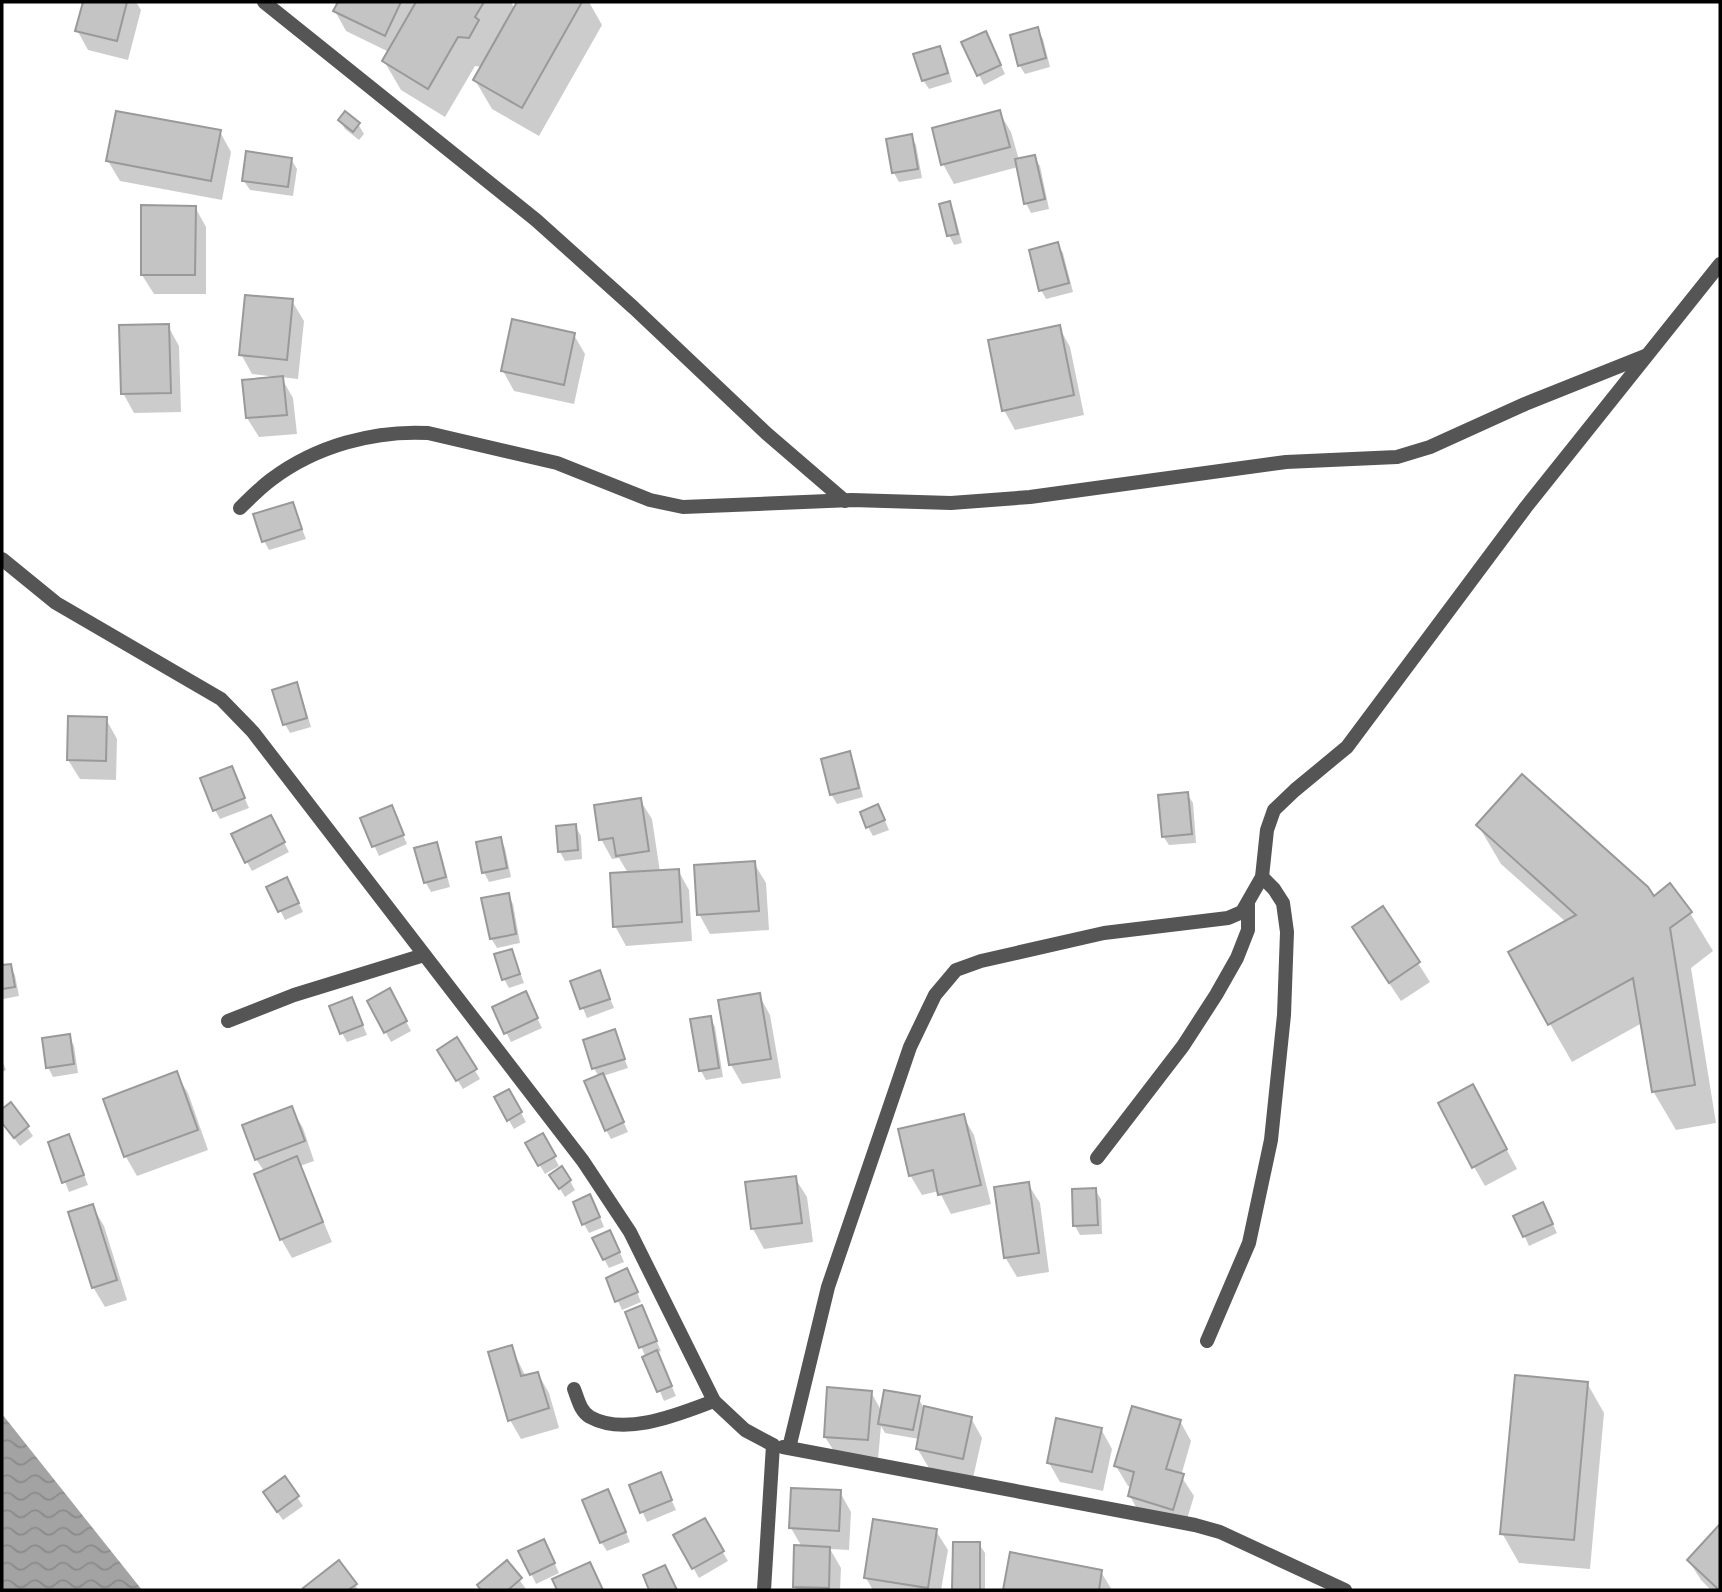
<svg xmlns="http://www.w3.org/2000/svg" width="1722" height="1592" font-family="Cabin,sans-serif">
	<defs>
		<pattern id="water-waves" width="16" height="10" patternUnits="userSpaceOnUse" patternTransform="scale(1.75)"><rect width="16" height="10" fill="#a3a3a3"/><path d="M0 5q4-4 8 0t8 0" fill="none" stroke="#8b8b8b"/></pattern>
	</defs>
	<rect width="100%" height="100%" fill="#fff"/>
	<path fill="url(#water-waves)" d="M 2,1414 L 142,1590 L 2,1590 Z"/>
	<g fill="#0003">
		<path d="M 84,2 L 136,2 L 141,10 L 128,60 L 88,50 L 77,30 Z"/>
		<path d="M 340,2 L 511,2 L 515,9 L 519,2 L 589,2 L 602,25 L 539,136 L 492,109 L 475,80 L 482,67 L 475,66 L 445,117 L 401,90 L 384,61 L 389,52 L 346,31 L 335,11 Z"/>
		<path d="M 1037,29 L 1043,39 L 1050,67 L 1025,74 L 1019,65 Z"/>
		<path d="M 990,42 L 1005,74 L 984,85 L 963,43 Z"/>
		<path d="M 940,48 L 945,58 L 952,82 L 929,89 L 923,80 Z"/>
		<path d="M 999,112 L 1011,132 L 1019,160 L 1034,157 L 1040,166 L 1049,209 L 1031,213 L 1026,203 L 1018,167 L 954,184 L 943,164 Z"/>
		<path d="M 340,120 L 358,124 L 364,134 L 359,140 L 345,129 Z"/>
		<path d="M 220,132 L 231,152 L 222,200 L 120,181 L 108,161 Z"/>
		<path d="M 911,136 L 916,145 L 922,178 L 899,182 L 894,173 L 888,140 Z"/>
		<path d="M 291,159 L 297,169 L 293,196 L 250,190 L 244,181 Z"/>
		<path d="M 949,203 L 954,212 L 962,243 L 954,245 L 949,235 Z"/>
		<path d="M 195,207 L 206,227 L 206,294 L 154,294 L 142,275 Z"/>
		<path d="M 1057,244 L 1063,253 L 1073,292 L 1046,299 L 1041,290 Z"/>
		<path d="M 292,301 L 304,321 L 298,379 L 281,377 L 293,398 L 297,434 L 259,437 L 247,418 L 277,377 L 252,374 L 241,354 Z"/>
		<path d="M 168,326 L 179,346 L 181,412 L 134,413 L 123,393 Z"/>
		<path d="M 1059,327 L 1070,347 L 1084,415 L 1015,430 L 1004,410 Z"/>
		<path d="M 574,335 L 585,354 L 574,404 L 514,391 L 503,371 Z"/>
		<path d="M 292,504 L 306,539 L 269,550 L 264,541 Z"/>
		<path d="M 296,684 L 301,694 L 311,727 L 290,733 L 285,724 Z"/>
		<path d="M 106,719 L 117,739 L 116,780 L 80,779 L 68,760 Z"/>
		<path d="M 849,753 L 854,763 L 863,797 L 837,804 L 831,794 Z"/>
		<path d="M 231,768 L 249,808 L 220,819 L 215,810 Z"/>
		<path d="M 1187,794 L 1193,803 L 1196,843 L 1169,845 L 1163,836 Z"/>
		<path d="M 640,800 L 652,819 L 660,872 L 678,870 L 689,890 L 692,941 L 626,946 L 615,926 L 628,873 L 619,858 L 612,859 L 601,839 Z"/>
		<path d="M 391,807 L 407,844 L 379,856 L 362,819 Z"/>
		<path d="M 883,816 L 889,830 L 873,836 L 868,827 Z"/>
		<path d="M 1478,825 L 1690,913 L 1713,951 L 1691,968 L 1716,1123 L 1676,1130 L 1653,1091 L 1642,1023 L 1572,1062 L 1550,1024 L 1566,922 L 1501,864 Z"/>
		<path d="M 275,826 L 289,852 L 252,871 L 247,862 Z"/>
		<path d="M 575,826 L 581,836 L 582,859 L 565,861 L 560,852 Z"/>
		<path d="M 500,839 L 505,848 L 511,877 L 489,882 L 484,872 Z"/>
		<path d="M 436,844 L 441,853 L 450,887 L 431,892 L 426,883 L 416,849 Z"/>
		<path d="M 754,863 L 766,883 L 769,930 L 710,934 L 699,914 Z"/>
		<path d="M 269,888 L 292,888 L 303,912 L 285,920 Z"/>
		<path d="M 508,895 L 513,904 L 520,943 L 497,948 L 491,938 Z"/>
		<path d="M 1383,908 L 1430,982 L 1401,1001 L 1365,947 Z"/>
		<path d="M 512,951 L 524,983 L 509,988 L 504,979 Z"/>
		<path d="M 10,966 L 15,975 L 19,996 L 3,999 L 2,967 Z"/>
		<path d="M 599,972 L 614,1008 L 587,1018 L 572,982 Z"/>
		<path d="M 759,995 L 770,1015 L 781,1078 L 742,1084 L 731,1065 L 720,1001 Z"/>
		<path d="M 352,999 L 367,1035 L 347,1042 L 342,1033 Z"/>
		<path d="M 395,1000 L 411,1031 L 391,1042 L 369,1002 Z"/>
		<path d="M 530,1003 L 542,1028 L 511,1042 L 494,1008 Z"/>
		<path d="M 710,1018 L 715,1027 L 723,1077 L 706,1080 L 701,1071 Z"/>
		<path d="M 614,1031 L 628,1068 L 603,1076 L 628,1132 L 611,1139 L 606,1130 L 599,1077 L 594,1068 Z"/>
		<path d="M 69,1036 L 74,1046 L 78,1073 L 53,1077 L 48,1067 Z"/>
		<path d="M 457,1040 L 480,1079 L 463,1089 L 439,1050 Z"/>
		<path d="M 2,1060 L 6,1070 L 2,1072 Z"/>
		<path d="M 176,1074 L 188,1093 L 208,1150 L 137,1176 L 126,1157 L 105,1100 Z"/>
		<path d="M 509,1091 L 526,1122 L 514,1129 L 496,1098 Z"/>
		<path d="M 11,1104 L 33,1136 L 20,1146 L 2,1122 L 2,1111 Z"/>
		<path d="M 1483,1105 L 1517,1169 L 1485,1186 L 1474,1167 Z"/>
		<path d="M 291,1108 L 303,1128 L 314,1161 L 300,1166 L 332,1242 L 292,1258 L 281,1239 L 264,1171 L 256,1159 Z"/>
		<path d="M 963,1116 L 974,1135 L 991,1204 L 951,1214 L 939,1191 L 922,1195 L 910,1175 Z"/>
		<path d="M 542,1135 L 559,1166 L 545,1174 L 527,1144 Z"/>
		<path d="M 50,1143 L 73,1146 L 88,1185 L 69,1192 Z"/>
		<path d="M 795,1178 L 807,1197 L 813,1242 L 764,1249 L 753,1229 L 747,1184 Z"/>
		<path d="M 570,1181 L 575,1190 L 565,1197 L 557,1184 Z"/>
		<path d="M 1028,1184 L 1040,1203 L 1049,1272 L 1017,1277 L 1005,1257 Z"/>
		<path d="M 1095,1190 L 1101,1199 L 1102,1234 L 1080,1235 L 1075,1226 Z"/>
		<path d="M 595,1205 L 604,1227 L 589,1233 L 584,1224 Z"/>
		<path d="M 92,1206 L 104,1226 L 127,1300 L 105,1307 L 93,1287 Z"/>
		<path d="M 1548,1214 L 1557,1233 L 1529,1246 L 1516,1217 Z"/>
		<path d="M 615,1241 L 624,1262 L 609,1268 L 604,1259 Z"/>
		<path d="M 608,1279 L 632,1280 L 641,1302 L 622,1310 Z"/>
		<path d="M 642,1307 L 661,1351 L 657,1352 L 676,1396 L 664,1401 L 627,1313 Z"/>
		<path d="M 511,1347 L 526,1377 L 538,1374 L 549,1393 L 559,1428 L 521,1439 L 510,1420 Z"/>
		<path d="M 1587,1383 L 1604,1413 L 1590,1569 L 1519,1563 L 1502,1533 Z"/>
		<path d="M 871,1392 L 882,1412 L 918,1398 L 924,1408 L 971,1418 L 982,1438 L 973,1478 L 929,1468 L 917,1448 L 919,1439 L 885,1433 L 881,1426 L 878,1459 L 837,1456 L 825,1437 Z"/>
		<path d="M 1180,1421 L 1191,1441 L 1181,1476 L 1194,1496 L 1184,1529 L 1141,1516 L 1130,1496 L 1132,1487 L 1128,1486 L 1116,1466 Z"/>
		<path d="M 1101,1429 L 1112,1449 L 1103,1491 L 1060,1482 L 1049,1463 Z"/>
		<path d="M 660,1474 L 676,1510 L 647,1522 L 631,1486 Z"/>
		<path d="M 284,1478 L 303,1506 L 283,1520 L 270,1502 Z"/>
		<path d="M 840,1492 L 851,1512 L 849,1550 L 830,1549 L 841,1568 L 840,1590 L 797,1590 L 795,1587 L 802,1547 L 791,1528 Z"/>
		<path d="M 613,1500 L 630,1542 L 607,1551 L 601,1542 Z"/>
		<path d="M 704,1520 L 728,1561 L 699,1578 L 675,1536 Z"/>
		<path d="M 1720,1527 L 1720,1590 L 1711,1590 L 1701,1580 L 1689,1561 Z"/>
		<path d="M 936,1531 L 948,1550 L 941,1590 L 873,1590 L 866,1578 Z"/>
		<path d="M 955,1544 L 979,1544 L 985,1553 L 985,1590 L 954,1590 Z"/>
		<path d="M 549,1551 L 559,1573 L 536,1584 L 521,1552 Z"/>
		<path d="M 1011,1554 L 1101,1572 L 1112,1590 L 1004,1590 Z"/>
		<path d="M 507,1563 L 526,1589 L 482,1590 L 480,1586 Z"/>
		<path d="M 355,1585 L 358,1590 L 306,1590 L 305,1588 Z"/>
	</g>
	<g fill="#c4c4c4" stroke="#999" stroke-width="2">
		<path d="M 83,2 L 127,2 L 117,41 L 75,31 Z"/>
		<path d="M 338,2 L 401,2 L 385,36 L 333,11 Z"/>
		<path d="M 416,2 L 484,2 L 475,17 L 479,20 L 469,38 L 458,37 L 428,89 L 382,61 Z"/>
		<path d="M 517,2 L 582,2 L 522,108 L 473,80 Z"/>
		<path d="M 1038,27 L 1046,58 L 1018,66 L 1010,35 Z"/>
		<path d="M 986,31 L 1001,65 L 977,76 L 961,42 Z"/>
		<path d="M 940,46 L 948,73 L 922,81 L 913,54 Z"/>
		<path d="M 1000,110 L 1010,147 L 941,165 L 932,128 Z"/>
		<path d="M 116,111 L 221,130 L 211,181 L 106,161 Z"/>
		<path d="M 345,111 L 360,123 L 353,132 L 338,120 Z"/>
		<path d="M 912,134 L 918,169 L 892,173 L 886,139 Z"/>
		<path d="M 246,151 L 292,158 L 288,187 L 242,181 Z"/>
		<path d="M 1035,155 L 1045,199 L 1024,204 L 1015,159 Z"/>
		<path d="M 950,201 L 958,234 L 947,236 L 939,204 Z"/>
		<path d="M 141,205 L 196,206 L 195,275 L 141,275 Z"/>
		<path d="M 1058,242 L 1069,283 L 1039,291 L 1029,250 Z"/>
		<path d="M 245,295 L 293,299 L 287,360 L 239,355 Z"/>
		<path d="M 512,319 L 575,333 L 564,385 L 501,371 Z"/>
		<path d="M 169,324 L 171,393 L 121,394 L 119,325 Z"/>
		<path d="M 1060,325 L 1074,395 L 1002,411 L 988,340 Z"/>
		<path d="M 283,376 L 287,415 L 246,418 L 242,380 Z"/>
		<path d="M 293,502 L 302,529 L 262,542 L 253,514 Z"/>
		<path d="M 297,682 L 307,718 L 283,725 L 272,690 Z"/>
		<path d="M 68,716 L 107,717 L 106,761 L 67,760 Z"/>
		<path d="M 850,751 L 859,788 L 830,795 L 821,759 Z"/>
		<path d="M 232,766 L 245,798 L 213,811 L 200,778 Z"/>
		<path d="M 1522,774 L 1648,887 L 1654,896 L 1670,883 L 1692,912 L 1670,928 L 1695,1085 L 1652,1092 L 1633,978 L 1548,1025 L 1508,952 L 1576,915 L 1476,825 Z"/>
		<path d="M 1188,792 L 1192,834 L 1162,837 L 1158,795 Z"/>
		<path d="M 641,798 L 649,851 L 616,856 L 613,838 L 599,840 L 594,805 Z"/>
		<path d="M 878,804 L 885,820 L 866,828 L 860,812 Z"/>
		<path d="M 392,805 L 404,835 L 372,847 L 360,818 Z"/>
		<path d="M 271,815 L 285,842 L 245,863 L 231,834 Z"/>
		<path d="M 576,824 L 578,850 L 558,852 L 556,826 Z"/>
		<path d="M 501,837 L 507,868 L 482,873 L 476,842 Z"/>
		<path d="M 437,842 L 446,877 L 424,883 L 414,848 Z"/>
		<path d="M 755,861 L 759,911 L 697,915 L 694,865 Z"/>
		<path d="M 679,869 L 682,922 L 613,927 L 610,873 Z"/>
		<path d="M 287,877 L 299,903 L 278,912 L 266,887 Z"/>
		<path d="M 509,893 L 516,934 L 490,939 L 481,898 Z"/>
		<path d="M 1383,906 L 1420,962 L 1389,983 L 1352,927 Z"/>
		<path d="M 512,949 L 520,974 L 502,980 L 494,954 Z"/>
		<path d="M 11,964 L 15,987 L 2,989 L 2,965 Z"/>
		<path d="M 600,970 L 610,999 L 580,1009 L 570,981 Z"/>
		<path d="M 390,988 L 407,1021 L 384,1033 L 367,1001 Z"/>
		<path d="M 526,991 L 538,1018 L 504,1034 L 492,1007 Z"/>
		<path d="M 760,993 L 771,1059 L 729,1065 L 718,1000 Z"/>
		<path d="M 352,997 L 363,1025 L 340,1034 L 329,1006 Z"/>
		<path d="M 711,1016 L 719,1068 L 699,1071 L 690,1019 Z"/>
		<path d="M 615,1029 L 625,1059 L 592,1069 L 583,1040 Z"/>
		<path d="M 70,1034 L 74,1064 L 46,1068 L 42,1038 Z"/>
		<path d="M 457,1037 L 477,1069 L 456,1081 L 437,1050 Z"/>
		<path d="M 177,1071 L 198,1130 L 124,1157 L 103,1099 Z"/>
		<path d="M 603,1073 L 624,1122 L 605,1131 L 584,1081 Z"/>
		<path d="M 1473,1084 L 1507,1149 L 1472,1168 L 1438,1103 Z"/>
		<path d="M 509,1089 L 522,1112 L 507,1121 L 494,1097 Z"/>
		<path d="M 11,1102 L 29,1126 L 14,1138 L 2,1123 L 2,1109 Z"/>
		<path d="M 292,1106 L 305,1141 L 255,1160 L 242,1125 Z"/>
		<path d="M 964,1114 L 981,1185 L 938,1195 L 933,1170 L 909,1176 L 898,1129 Z"/>
		<path d="M 543,1133 L 556,1156 L 538,1166 L 525,1143 Z"/>
		<path d="M 69,1134 L 84,1175 L 62,1183 L 48,1142 Z"/>
		<path d="M 297,1156 L 323,1222 L 280,1240 L 254,1174 Z"/>
		<path d="M 562,1166 L 571,1180 L 559,1189 L 549,1175 Z"/>
		<path d="M 796,1176 L 802,1223 L 751,1229 L 745,1182 Z"/>
		<path d="M 1029,1182 L 1039,1253 L 1004,1258 L 994,1187 Z"/>
		<path d="M 1096,1188 L 1098,1225 L 1073,1226 L 1072,1189 Z"/>
		<path d="M 590,1194 L 600,1217 L 582,1225 L 573,1202 Z"/>
		<path d="M 1543,1202 L 1553,1224 L 1523,1237 L 1513,1216 Z"/>
		<path d="M 93,1204 L 117,1280 L 92,1288 L 68,1212 Z"/>
		<path d="M 610,1230 L 620,1252 L 603,1260 L 592,1238 Z"/>
		<path d="M 627,1268 L 638,1292 L 615,1302 L 606,1278 Z"/>
		<path d="M 642,1305 L 657,1341 L 639,1348 L 625,1312 Z"/>
		<path d="M 512,1345 L 521,1376 L 538,1372 L 549,1408 L 508,1421 L 488,1352 Z"/>
		<path d="M 657,1350 L 672,1386 L 657,1392 L 642,1357 Z"/>
		<path d="M 1515,1375 L 1588,1382 L 1574,1540 L 1500,1534 Z"/>
		<path d="M 827,1387 L 872,1391 L 868,1440 L 824,1437 Z"/>
		<path d="M 884,1390 L 920,1396 L 913,1430 L 878,1424 Z"/>
		<path d="M 924,1406 L 972,1417 L 963,1459 L 916,1449 Z"/>
		<path d="M 1132,1406 L 1181,1420 L 1166,1469 L 1184,1474 L 1173,1510 L 1128,1496 L 1134,1472 L 1114,1466 Z"/>
		<path d="M 1056,1418 L 1102,1428 L 1092,1472 L 1047,1463 Z"/>
		<path d="M 661,1472 L 672,1500 L 640,1513 L 629,1485 Z"/>
		<path d="M 285,1476 L 299,1496 L 277,1512 L 263,1492 Z"/>
		<path d="M 791,1488 L 841,1490 L 839,1531 L 789,1528 Z"/>
		<path d="M 608,1489 L 626,1532 L 600,1543 L 582,1500 Z"/>
		<path d="M 705,1518 L 724,1551 L 692,1569 L 673,1535 Z"/>
		<path d="M 873,1519 L 937,1529 L 928,1588 L 864,1578 Z"/>
		<path d="M 1720,1524 L 1720,1590 L 1719,1590 L 1687,1560 Z"/>
		<path d="M 544,1539 L 555,1563 L 530,1575 L 518,1551 Z"/>
		<path d="M 953,1542 L 980,1542 L 980,1590 L 952,1590 Z"/>
		<path d="M 794,1545 L 830,1547 L 829,1588 L 793,1587 Z"/>
		<path d="M 1010,1552 L 1102,1570 L 1099,1590 L 1003,1590 Z"/>
		<path d="M 339,1560 L 357,1584 L 348,1590 L 305,1590 L 303,1588 Z"/>
		<path d="M 507,1560 L 522,1578 L 508,1590 L 481,1590 L 477,1585 Z"/>
		<path d="M 590,1562 L 603,1590 L 557,1590 L 552,1579 Z"/>
		<path d="M 665,1565 L 677,1590 L 649,1590 L 643,1575 Z"/>
	</g>
	<g fill="none" stroke-linecap="round" stroke-linejoin="round">
		<g stroke="#555" stroke-width="14">
			<path d="M 264,2 L 536,220 L 634,308 L 766,433 L 845,501"/>
			<path d="M 240,508 C 250,498 261,487 272,479 C 316,446 374,430 428,433 L 557,463 L 650,500 L 683,507 L 852,500 L 951,503 L 1030,497 L 1286,462 L 1397,457 L 1430,447 L 1525,404 L 1645,356"/>
			<path d="M 2,559 L 56,603 L 221,699 L 253,732 L 583,1161 L 630,1232 L 714,1401 L 745,1430 L 773,1445 L 764,1590"/>
			<path d="M 228,1021 L 294,995 L 424,955"/>
			<path d="M 1097,1158 L 1183,1046 L 1216,995 L 1237,958 L 1248,930 L 1248,904"/>
			<path d="M 1207,1341 L 1249,1243 L 1271,1140 L 1284,1015 L 1287,932 L 1283,903 L 1274,889 L 1262,877"/>
			<path d="M 574,1389 C 578,1399 580,1411 590,1417 C 626,1437 679,1414 714,1401"/>
			<path d="M 783,1447 L 1195,1525 L 1220,1532 L 1345,1590"/>
			<path d="M 789,1448 L 828,1287 L 910,1047 L 935,995 L 956,970 L 981,961 L 1104,933 L 1228,918 L 1242,912 L 1262,877 L 1267,830 L 1274,810 L 1295,790 L 1347,747 L 1526,507 L 1720,264"/>
		</g>
	</g>
	<rect width="1722" height="1592" fill="none" stroke="#000000" stroke-width="7"/>
</svg>
